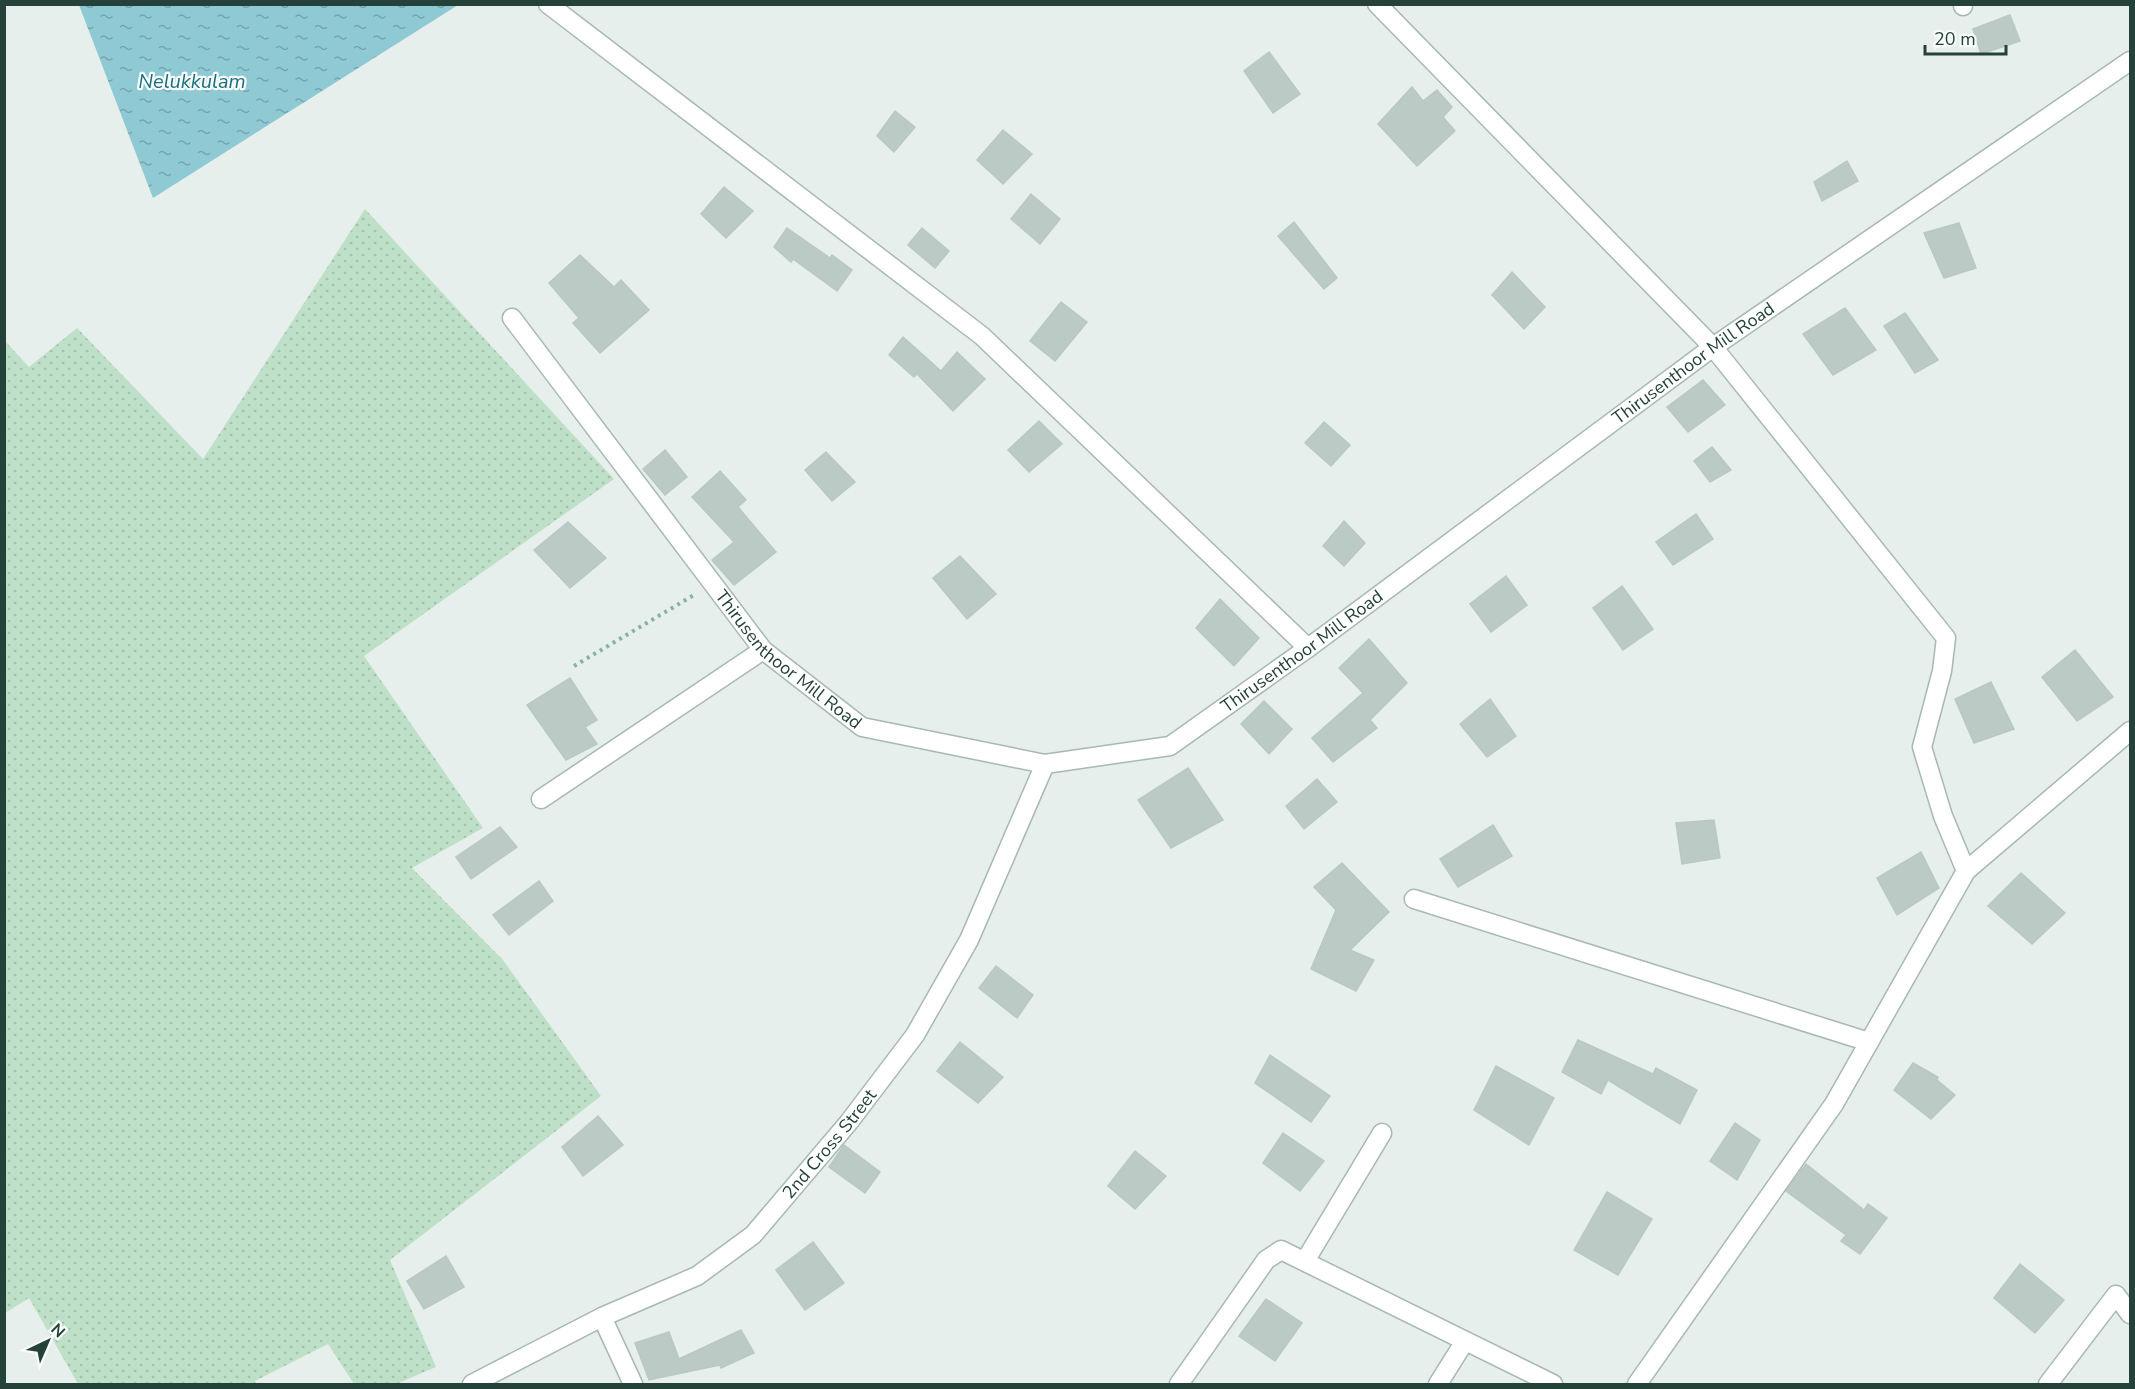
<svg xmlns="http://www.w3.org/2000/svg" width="2135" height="1389" font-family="'Nunito Sans',sans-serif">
	<defs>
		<pattern id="grass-dots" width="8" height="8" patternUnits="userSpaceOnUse" patternTransform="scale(1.5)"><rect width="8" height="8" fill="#bfe0c8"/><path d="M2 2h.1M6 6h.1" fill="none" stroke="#a4c1ad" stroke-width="1.8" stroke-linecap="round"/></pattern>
		<pattern id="water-ripples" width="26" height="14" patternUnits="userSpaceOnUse" patternTransform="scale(1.5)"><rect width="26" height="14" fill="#8ec9d4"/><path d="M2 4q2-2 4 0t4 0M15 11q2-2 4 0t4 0" fill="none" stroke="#74a5ad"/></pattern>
	</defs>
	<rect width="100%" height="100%" fill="#e6efeb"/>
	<path fill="url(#grass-dots)" d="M 365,209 L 614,479 L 364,656 L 483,828 L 412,868 L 503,960 L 601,1096 L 390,1260 L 436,1367 L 396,1384 L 354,1384 L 328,1344 L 255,1381 L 256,1384 L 78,1384 L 29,1298 L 5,1313 L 5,341 L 29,367 L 77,328 L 203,459 Z"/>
	<path fill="url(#water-ripples)" d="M 79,5 L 458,5 L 153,198 Z"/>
	<g fill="#bbcac4" stroke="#b8c9c2" stroke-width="1.5">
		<path d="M 2010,15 L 2020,41 L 1981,54 L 1973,29 Z"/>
		<path d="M 1269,52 L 1300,94 L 1273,113 L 1244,71 Z"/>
		<path d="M 1412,87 L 1423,101 L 1437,90 L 1452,107 L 1443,117 L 1455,131 L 1417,166 L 1378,124 Z"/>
		<path d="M 895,111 L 915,127 L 894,152 L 877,136 Z"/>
		<path d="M 1003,130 L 1032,154 L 1003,184 L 977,160 Z"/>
		<path d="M 1847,161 L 1858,181 L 1822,201 L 1814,182 Z"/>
		<path d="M 724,187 L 753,211 L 726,238 L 701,214 Z"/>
		<path d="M 1031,194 L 1060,219 L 1040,244 L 1011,219 Z"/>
		<path d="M 1294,222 L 1337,278 L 1324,289 L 1278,236 Z"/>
		<path d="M 1959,223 L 1976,268 L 1944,278 L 1924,233 Z"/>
		<path d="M 787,228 L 830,258 L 832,255 L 852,270 L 837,291 L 793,259 L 791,262 L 774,247 Z"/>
		<path d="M 922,228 L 949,251 L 935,268 L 908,245 Z"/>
		<path d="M 580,255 L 614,287 L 621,280 L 649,310 L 600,353 L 573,323 L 579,318 L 549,283 Z"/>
		<path d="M 1512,272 L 1545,307 L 1524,329 L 1492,295 Z"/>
		<path d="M 1061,302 L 1087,322 L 1055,361 L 1030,341 Z"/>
		<path d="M 1845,308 L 1876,350 L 1833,375 L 1803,334 Z"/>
		<path d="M 1905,313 L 1938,360 L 1915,373 L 1884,326 Z"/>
		<path d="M 903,337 L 941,371 L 957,352 L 985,379 L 953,411 L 917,374 L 914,377 L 889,355 Z"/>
		<path d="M 1703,380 L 1725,405 L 1688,432 L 1667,407 Z"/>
		<path d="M 1039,421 L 1062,444 L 1029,472 L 1008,450 Z"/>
		<path d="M 1324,422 L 1350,445 L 1331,466 L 1305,443 Z"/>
		<path d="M 1712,447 L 1731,470 L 1710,482 L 1694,461 Z"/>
		<path d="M 665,450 L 687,477 L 665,495 L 643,469 Z"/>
		<path d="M 826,452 L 855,482 L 832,501 L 805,470 Z"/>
		<path d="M 720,471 L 746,500 L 738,507 L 776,552 L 734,585 L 712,560 L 734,542 L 692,497 Z"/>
		<path d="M 1696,514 L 1713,539 L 1673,565 L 1656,542 Z"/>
		<path d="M 1344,521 L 1365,543 L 1344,566 L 1323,546 Z"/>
		<path d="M 568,522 L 606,558 L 570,588 L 534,550 Z"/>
		<path d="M 960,556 L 996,594 L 967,619 L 933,578 Z"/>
		<path d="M 1506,576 L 1527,605 L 1491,632 L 1470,604 Z"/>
		<path d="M 1622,586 L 1653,629 L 1623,650 L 1593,608 Z"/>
		<path d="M 1220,599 L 1259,638 L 1234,666 L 1196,628 Z"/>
		<path d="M 1369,639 L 1407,683 L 1370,720 L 1377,728 L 1333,762 L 1312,738 L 1363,693 L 1339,668 Z"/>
		<path d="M 2075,650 L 2113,697 L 2077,721 L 2042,677 Z"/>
		<path d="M 570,678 L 597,720 L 585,727 L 597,744 L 566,760 L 527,705 Z"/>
		<path d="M 1991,682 L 2014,729 L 1974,743 L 1955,699 Z"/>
		<path d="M 1490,699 L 1516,736 L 1487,757 L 1460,724 Z"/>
		<path d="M 1264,701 L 1292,729 L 1269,754 L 1241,724 Z"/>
		<path d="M 1188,768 L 1223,820 L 1171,848 L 1138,800 Z"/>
		<path d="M 1317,779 L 1337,802 L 1304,829 L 1286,806 Z"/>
		<path d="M 1714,820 L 1720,858 L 1682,864 L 1676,823 Z"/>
		<path d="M 1493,825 L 1512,856 L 1458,887 L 1440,859 Z"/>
		<path d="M 500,827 L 517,847 L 471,879 L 456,857 Z"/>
		<path d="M 1921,852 L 1939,888 L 1897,915 L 1877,878 Z"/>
		<path d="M 1342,863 L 1389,912 L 1350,950 L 1374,960 L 1356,991 L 1311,969 L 1336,910 L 1314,887 Z"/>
		<path d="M 2021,873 L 2065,913 L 2032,944 L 1988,906 Z"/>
		<path d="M 539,881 L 553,901 L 509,935 L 493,915 Z"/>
		<path d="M 996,966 L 1033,995 L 1017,1018 L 979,988 Z"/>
		<path d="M 1578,1040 L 1653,1074 L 1656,1068 L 1697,1090 L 1680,1124 L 1608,1080 L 1601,1094 L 1562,1072 Z"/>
		<path d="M 960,1042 L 1003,1077 L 978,1103 L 937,1071 Z"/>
		<path d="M 1270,1055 L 1330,1096 L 1311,1122 L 1255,1083 Z"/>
		<path d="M 1913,1063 L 1938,1077 L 1937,1080 L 1955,1095 L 1931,1119 L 1894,1090 Z"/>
		<path d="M 1496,1066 L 1554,1098 L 1529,1145 L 1474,1110 Z"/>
		<path d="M 598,1116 L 623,1145 L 583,1176 L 562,1147 Z"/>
		<path d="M 1735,1123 L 1760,1140 L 1737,1180 L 1710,1161 Z"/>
		<path d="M 1283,1133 L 1324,1161 L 1300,1191 L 1263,1163 Z"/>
		<path d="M 844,1145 L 880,1172 L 865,1193 L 829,1167 Z"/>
		<path d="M 1135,1151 L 1166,1176 L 1135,1209 L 1108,1186 Z"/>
		<path d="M 1806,1164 L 1864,1210 L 1868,1204 L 1887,1218 L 1860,1254 L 1841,1241 L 1846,1235 L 1786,1191 Z"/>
		<path d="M 1607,1192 L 1652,1219 L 1618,1275 L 1574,1250 Z"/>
		<path d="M 813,1242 L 844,1283 L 805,1310 L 776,1270 Z"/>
		<path d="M 446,1256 L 464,1287 L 424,1309 L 407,1281 Z"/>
		<path d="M 2020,1264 L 2064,1300 L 2035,1333 L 1994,1298 Z"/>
		<path d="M 1266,1299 L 1302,1323 L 1275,1361 L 1239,1336 Z"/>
		<path d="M 741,1330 L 754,1353 L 721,1368 L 720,1365 L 649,1380 L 635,1343 L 669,1332 L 679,1359 Z"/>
	</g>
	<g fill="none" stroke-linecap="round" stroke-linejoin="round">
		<g stroke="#a8b8b2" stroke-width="21">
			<g id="minor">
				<path d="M 548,4 L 982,336 L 1308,648"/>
				<path d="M 1377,4 L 1713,347 L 1946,638 L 1942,671 L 1922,747 L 1943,816 L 1966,871 L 2130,731"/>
				<path d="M 1963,6 L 1963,4"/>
				<path id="s1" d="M 512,318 L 763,650 L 862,727 L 1045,764 L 1170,746 L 1308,648 L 1713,347 L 2130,61"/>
				<path d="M 541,799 L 763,650"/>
				<path d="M 1414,899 L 1869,1042"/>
				<path d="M 1305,1261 L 1382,1133"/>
				<path d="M 602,1317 L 633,1384"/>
				<path id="s2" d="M 472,1384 L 602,1317 L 697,1276 L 753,1235 L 849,1122 L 915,1035 L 969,940 L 1045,764"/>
				<path d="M 1179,1384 L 1266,1260 L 1281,1250 L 1553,1384"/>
				<path d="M 1438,1384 L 1465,1341"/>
				<path d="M 1637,1384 L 1834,1104 L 1966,871"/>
				<path d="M 2048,1384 L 2116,1295 L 2130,1314"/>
			</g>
		</g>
		<path stroke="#86b3a5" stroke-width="4" stroke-dasharray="3 4.5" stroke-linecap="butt" d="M 574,666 L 694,595"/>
		<use href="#minor" stroke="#fff" stroke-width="18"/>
	</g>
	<g text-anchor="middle" stroke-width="4.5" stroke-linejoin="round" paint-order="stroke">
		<g font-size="18" fill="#24423a" stroke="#f7fbf9">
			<text dy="6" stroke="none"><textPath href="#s1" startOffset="1503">Thirusenthoor Mill Road</textPath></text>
			<text dy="6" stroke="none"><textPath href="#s1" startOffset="1017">Thirusenthoor Mill Road</textPath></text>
			<text dy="6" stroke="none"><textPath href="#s1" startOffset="441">Thirusenthoor Mill Road</textPath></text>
			<text dy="6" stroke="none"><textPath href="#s2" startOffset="438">2nd Cross Street</textPath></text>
		</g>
		<g font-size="20" font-style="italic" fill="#1c6f80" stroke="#f7fbf9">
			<text x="192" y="88">Nelukkulam</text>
		</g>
	</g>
	<rect width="2135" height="1389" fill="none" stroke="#24423a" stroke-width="12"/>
	<g transform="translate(48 1341) rotate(44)" stroke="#f7fbf9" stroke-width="4.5" paint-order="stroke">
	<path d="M0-4.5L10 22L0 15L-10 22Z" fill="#24423a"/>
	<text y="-9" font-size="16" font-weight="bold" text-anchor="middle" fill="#24423a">N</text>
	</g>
	<path d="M1925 45v9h81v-9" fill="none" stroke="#24423a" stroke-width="3"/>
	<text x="1934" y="45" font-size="18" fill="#24423a" stroke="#f7fbf9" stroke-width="4.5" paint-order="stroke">20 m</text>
</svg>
